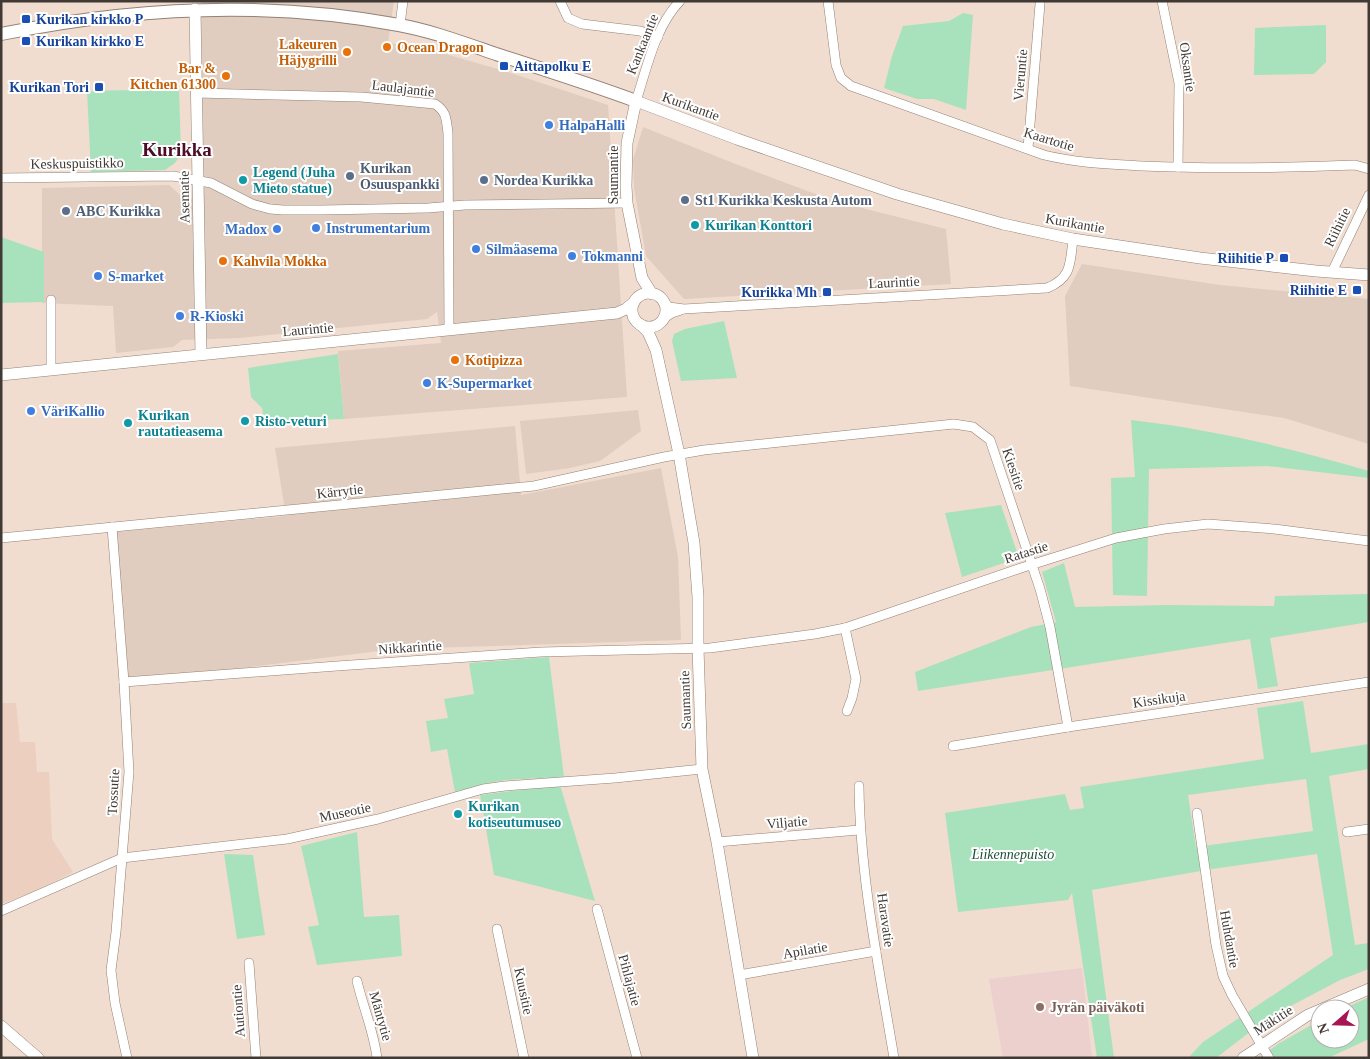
<svg xmlns="http://www.w3.org/2000/svg" width="1370" height="1059" font-family="Georgia,serif">
	<rect width="100%" height="100%" fill="#f1dcd0"/>
	<g fill="#e0cdbf">
		<path d="M 201,1 L 394,1 L 388,43 L 421,47 L 508,72 L 608,105 L 627,397 L 344,419 L 338,351 L 441,343 L 437,312 L 427,319 L 239,338 L 182,340 L 173,347 L 116,353 L 113,306 L 42,303 L 42,188 L 169,185 L 187,201 L 204,192 Z"/>
		<path d="M 643,127 L 733,163 L 834,201 L 946,229 L 951,284 L 684,299 L 646,256 L 634,188 L 633,160 Z"/>
		<path d="M 1082,264 L 1220,285 L 1369,299 L 1369,444 L 1284,418 L 1070,386 L 1065,296 Z"/>
		<path d="M 638,410 L 641,431 L 600,461 L 570,468 L 526,474 L 520,421 Z"/>
		<path d="M 515,426 L 521,495 L 661,468 L 678,557 L 681,640 L 395,649 L 128,682 L 116,532 L 286,516 L 275,448 Z"/>
	</g>
	<path fill="#eccfbf" d="M 1,703 L 16,703 L 20,742 L 35,742 L 37,772 L 49,772 L 52,839 L 73,872 L 35,891 L 1,904 Z"/>
	<path fill="#ebd0ce" d="M 1082,968 L 1092,1058 L 1003,1058 L 989,979 Z"/>
	<g fill="#a8e2bc" fill-rule="evenodd">
		<path d="M 963,13 L 973,15 L 966,110 L 934,99 L 917,99 L 884,88 L 892,56 L 903,26 L 949,21 Z"/>
		<path d="M 1326,25 L 1326,62 L 1314,74 L 1254,75 L 1255,28 Z"/>
		<path d="M 179,89 L 181,154 L 175,163 L 165,170 L 91,172 L 87,91 Z"/>
		<path d="M 1,237 L 44,252 L 44,302 L 1,303 Z"/>
		<path d="M 724,321 L 737,378 L 681,381 L 672,341 L 674,334 L 685,329 Z"/>
		<path d="M 338,354 L 344,419 L 264,422 L 262,408 L 251,397 L 248,368 Z"/>
		<path d="M 1131,420 C 1211,429 1291,448 1369,471 L 1369,478 L 1267,466 L 1149,469 L 1147,596 L 1113,595 L 1111,478 L 1135,477 Z"/>
		<path d="M 1001,505 L 1019,558 L 962,577 L 945,513 Z"/>
		<path d="M 1064,563 L 1075,607 L 1167,605 L 1274,606 L 1275,596 L 1369,594 L 1369,622 L 1270,638 L 1278,686 L 1258,689 L 1250,639 L 918,691 L 915,672 L 1031,627 L 1056,622 L 1042,572 Z"/>
		<path d="M 549,657 L 564,777 L 505,780 L 484,784 L 455,792 L 447,749 L 431,752 L 426,721 L 448,718 L 444,699 L 474,694 L 469,663 Z"/>
		<path d="M 1303,701 L 1311,753 L 1369,744 L 1369,769 L 1329,776 L 1355,945 L 1369,943 L 1369,969 L 1340,980 L 1268,1018 L 1216,1058 L 1188,1058 L 1203,1042 L 1333,955 L 1317,854 L 1212,869 L 1092,890 L 1114,1058 L 1097,1058 L 1072,893 L 1068,900 L 958,912 L 945,813 L 1065,794 L 1070,810 L 1084,808 L 1080,787 L 1264,759 L 1257,708 ZM 1306,779 L 1313,831 L 1196,847 L 1188,795 Z"/>
		<path d="M 560,785 L 595,901 L 494,875 L 480,795 Z"/>
		<path d="M 357,832 L 364,917 L 399,915 L 402,956 L 317,965 L 308,927 L 319,925 L 301,846 Z"/>
		<path d="M 224,854 L 253,855 L 265,935 L 237,939 Z"/>
		<path d="M 1369,997 L 1369,1039 L 1328,1058 L 1259,1058 L 1278,1044 L 1320,1020 L 1320,1039 L 1350,1039 L 1350,1009 L 1343,1009 Z"/>
	</g>
	<g fill="none" stroke-linecap="round" stroke-linejoin="round">
		<g stroke="#948175" stroke-width="10">
			<g id="minor">
				<path d="M 560,1 L 568,18 L 582,24 L 640,31 L 658,37"/>
				<path d="M 828,1 L 836,65 L 841,78 L 851,86 L 1044,155 C 1077,163 1109,164 1142,166 C 1214,169 1283,168 1355,165 L 1369,169"/>
				<path d="M 1162,1 L 1179,83 L 1178,167"/>
				<path d="M 400,25 L 403,1"/>
				<path d="M 197,93 L 361,97 L 435,104 C 447,112 446,119 448,133 L 449,330"/>
				<path d="M 636,101 C 647,68 655,27 680,1"/>
				<path d="M 1028,148 L 1040,4"/>
				<path d="M 1,178 L 173,176 L 211,183 L 252,204 L 270,209 L 283,210 L 322,210 L 428,208 L 465,205 L 627,203"/>
				<path d="M 1332,272 L 1369,195"/>
				<path d="M 663,302 L 669,307 L 684,309 L 1047,288 C 1072,278 1070,263 1073,239"/>
				<path d="M 664,318 L 672,313 L 681,310"/>
				<path d="M 51,370 L 51,300"/>
				<path d="M 112,527 L 124,682 L 129,772 L 116,932 L 111,970 L 115,1003 L 127,1058"/>
				<path d="M 1,538 L 534,486 L 664,457 L 704,450 L 954,424 L 973,427 L 990,440 L 1040,589 L 1050,627 L 1068,727"/>
				<path d="M 845,628 L 856,679 L 852,698 L 847,711"/>
				<path d="M 124,682 L 337,666 L 541,652 L 710,648 L 815,634 L 845,628 L 1021,568 L 1116,538 L 1164,529 L 1208,524 L 1274,529 L 1369,541"/>
				<path d="M 953,746 L 1068,727 L 1369,682"/>
				<path d="M 859,786 C 860,877 879,968 894,1058"/>
				<path d="M 1197,813 L 1216,945 L 1223,976 L 1232,995 L 1269,1058"/>
				<path d="M 1347,832 L 1369,829"/>
				<path d="M 717,842 L 859,830"/>
				<path d="M 597,909 L 637,1058"/>
				<path d="M 1,911 L 122,858 L 287,839 L 378,819 L 483,789 L 505,786 L 615,778 L 702,769"/>
				<path d="M 497,929 L 524,1058"/>
				<path d="M 249,963 L 256,1058"/>
				<path d="M 739,975 L 876,951"/>
				<path d="M 357,981 C 363,1007 374,1032 377,1058"/>
			</g>
		</g>
		<g stroke="#948175" stroke-width="12">
			<g id="tertiary">
				<path d="M 195,9 L 201,354"/>
				<circle cx="649" cy="310" r="17"/>
				<path d="M 652,294 L 642,278 L 627,203 L 626,186 L 627,143 L 636,101 L 737,139 L 897,194 L 1003,224 L 1073,239 L 1200,258 L 1316,271 L 1369,275"/>
				<path d="M 640,324 L 648,332 L 656,350 L 679,454 L 694,543 L 698,597 L 698,648 L 702,769 L 717,842 L 753,1058"/>
				<path d="M 1,375 L 617,313 L 626,309 L 633,303"/>
				<path d="M 1322,1009 L 1369,989"/>
				<path d="M 1,1026 L 38,1058"/>
				<path d="M 1243,1058 L 1308,1015 L 1320,1010"/>
			</g>
		</g>
		<g stroke="#948175" stroke-width="14">
			<path id="secondary" d="M 1,34 C 133,7 266,0 399,25 C 432,31 464,43 496,54 C 543,69 590,84 636,101"/>
		</g>
		<use href="#minor" stroke="#fff" stroke-width="9"/>
		<use href="#tertiary" stroke="#fff" stroke-width="11"/>
		<use href="#secondary" stroke="#fff" stroke-width="12"/>
	</g>
	<g fill="#1a4fb4" stroke="#fff" stroke-width="2">
		<rect x="21" y="14" width="10" height="10" rx="2.5"/>
		<rect x="21" y="36" width="10" height="10" rx="2.5"/>
		<rect x="499" y="61" width="10" height="10" rx="2.5"/>
		<rect x="94" y="82" width="10" height="10" rx="2.5"/>
		<rect x="1279" y="253" width="10" height="10" rx="2.5"/>
		<rect x="1352" y="285" width="10" height="10" rx="2.5"/>
		<rect x="822" y="287" width="10" height="10" rx="2.5"/>
	</g>
	<g fill="#e8710a" stroke="#fff" stroke-width="2">
		<circle cx="387" cy="47" r="5"/>
		<circle cx="347" cy="52" r="5"/>
		<circle cx="226" cy="76" r="5"/>
		<circle cx="223" cy="261" r="5"/>
		<circle cx="455" cy="360" r="5"/>
	</g>
	<g fill="#3f7fe0" stroke="#fff" stroke-width="2">
		<circle cx="549" cy="125" r="5"/>
		<circle cx="316" cy="228" r="5"/>
		<circle cx="277" cy="229" r="5"/>
		<circle cx="476" cy="249" r="5"/>
		<circle cx="572" cy="256" r="5"/>
		<circle cx="98" cy="276" r="5"/>
		<circle cx="180" cy="316" r="5"/>
		<circle cx="427" cy="383" r="5"/>
		<circle cx="31" cy="411" r="5"/>
	</g>
	<g fill="#5c6f8a" stroke="#fff" stroke-width="2">
		<circle cx="350" cy="176" r="5"/>
		<circle cx="484" cy="180" r="5"/>
		<circle cx="685" cy="200" r="5"/>
		<circle cx="66" cy="211" r="5"/>
	</g>
	<g fill="#0f9aa8" stroke="#fff" stroke-width="2">
		<circle cx="243" cy="180" r="5"/>
		<circle cx="695" cy="225" r="5"/>
		<circle cx="245" cy="421" r="5"/>
		<circle cx="128" cy="423" r="5"/>
		<circle cx="458" cy="814" r="5"/>
	</g>
	<circle fill="#8d6e63" stroke="#fff" stroke-width="2" cx="1040" cy="1007" r="5"/>
	<g text-anchor="middle" stroke-width="4" stroke-linejoin="round" paint-order="stroke">
		<g font-size="14" font-weight="bold" fill="#164399" stroke="#fff" text-anchor="end">
			<text x="36" y="24" text-anchor="start">Kurikan kirkko P</text>
			<text x="36" y="46" text-anchor="start">Kurikan kirkko E</text>
			<text x="514" y="71" text-anchor="start">Aittapolku E</text>
			<text x="89" y="92">Kurikan Tori</text>
			<text x="1274" y="263">Riihitie P</text>
			<text x="1347" y="295">Riihitie E</text>
			<text x="817" y="297">Kurikka Mh</text>
		</g>
		<g font-size="14" font-weight="bold" fill="#c56008" stroke="#fff" text-anchor="start">
			<text x="337" y="49" text-anchor="end">Lakeuren<tspan x="337" dy="16">Häjygrilli</tspan></text>
			<text x="397" y="52">Ocean Dragon</text>
			<text x="216" y="73" text-anchor="end">Bar &amp;<tspan x="216" dy="16">Kitchen 61300</tspan></text>
			<text x="233" y="266">Kahvila Mokka</text>
			<text x="465" y="365">Kotipizza</text>
		</g>
		<g font-size="14" fill="#413934" stroke="#fff">
			<text transform="translate(642 44) rotate(-68)" y="5">Kankaantie</text>
			<text transform="translate(1188 67) rotate(82)" y="5">Oksantie</text>
			<text transform="translate(1020 75) rotate(-85)" y="5">Vieruntie</text>
			<text transform="translate(403 88) rotate(7)" y="5">Laulajantie</text>
			<text transform="translate(691 106) rotate(20)" y="5">Kurikantie</text>
			<text transform="translate(1049 139) rotate(17)" y="5">Kaartotie</text>
			<text transform="translate(77 163) rotate(-1)" y="5">Keskuspuistikko</text>
			<text transform="translate(613 175) rotate(-90)" y="5">Saumantie</text>
			<text transform="translate(184 197) rotate(-91)" y="5">Asematie</text>
			<text transform="translate(1075 223) rotate(10)" y="5">Kurikantie</text>
			<text transform="translate(1337 227) rotate(-64)" y="5">Riihitie</text>
			<text transform="translate(894 282) rotate(-3)" y="5">Laurintie</text>
			<text transform="translate(308 329) rotate(-5)" y="5">Laurintie</text>
			<text transform="translate(1014 469) rotate(71)" y="5">Kiesitie</text>
			<text transform="translate(340 491) rotate(-6)" y="5">Kärrytie</text>
			<text transform="translate(1026 552) rotate(-18)" y="5">Ratastie</text>
			<text transform="translate(410 647) rotate(-4)" y="5">Nikkarintie</text>
			<text transform="translate(1159 699) rotate(-8)" y="5">Kissikuja</text>
			<text transform="translate(685 700) rotate(-92)" y="5">Saumantie</text>
			<text transform="translate(113 792) rotate(-87)" y="5">Tossutie</text>
			<text transform="translate(345 812) rotate(-12)" y="5">Museotie</text>
			<text transform="translate(787 822) rotate(-5)" y="5">Viljatie</text>
			<text transform="translate(886 920) rotate(82)" y="5">Haravatie</text>
			<text transform="translate(1230 939) rotate(80)" y="5">Huhdantie</text>
			<text transform="translate(805 950) rotate(-10)" y="5">Apilatie</text>
			<text transform="translate(630 980) rotate(75)" y="5">Pihlajatie</text>
			<text transform="translate(524 991) rotate(78)" y="5">Kuusitie</text>
			<text transform="translate(238 1011) rotate(-94)" y="5">Autiontie</text>
			<text transform="translate(381 1016) rotate(74)" y="5">Mäntytie</text>
			<text transform="translate(1273 1020) rotate(-33)" y="5">Mäkitie</text>
		</g>
		<g font-size="14" font-weight="bold" fill="#366cbe" stroke="#fff" text-anchor="start">
			<text x="559" y="130">HalpaHalli</text>
			<text x="326" y="233">Instrumentarium</text>
			<text x="267" y="234" text-anchor="end">Madox</text>
			<text x="486" y="254">Silmäasema</text>
			<text x="582" y="261">Tokmanni</text>
			<text x="108" y="281">S-market</text>
			<text x="190" y="321">R-Kioski</text>
			<text x="437" y="388">K-Supermarket</text>
			<text x="41" y="416">VäriKallio</text>
		</g>
		<g font-size="14" font-weight="bold" fill="#4e5e75" stroke="#fff" text-anchor="start">
			<text x="360" y="173">Kurikan<tspan x="360" dy="16">Osuuspankki</tspan></text>
			<text x="494" y="185">Nordea Kurikka</text>
			<text x="695" y="205">St1 Kurikka Keskusta Autom</text>
			<text x="76" y="216">ABC Kurikka</text>
		</g>
		<g font-size="14" font-weight="bold" fill="#0d838f" stroke="#fff" text-anchor="start">
			<text x="253" y="177">Legend (Juha<tspan x="253" dy="16">Mieto statue)</tspan></text>
			<text x="705" y="230">Kurikan Konttori</text>
			<text x="138" y="420">Kurikan<tspan x="138" dy="16">rautatieasema</tspan></text>
			<text x="255" y="426">Risto-veturi</text>
			<text x="468" y="811">Kurikan<tspan x="468" dy="16">kotiseutumuseo</tspan></text>
		</g>
		<g font-size="14" font-style="italic" fill="#1b4d31" stroke="#fff">
			<text x="1013" y="859">Liikennepuisto</text>
		</g>
		<g font-size="14" font-weight="bold" fill="#785e54" stroke="#fff" text-anchor="start">
			<text x="1050" y="1012">Jyrän päiväkoti</text>
		</g>
		<g font-size="19" font-weight="bold" fill="#4e0b26" stroke="#fff">
			<text x="177" y="156">Kurikka</text>
		</g>
	</g>
	<rect width="1370" height="1059" fill="none" stroke="#413934" stroke-width="5"/>
	<g transform="translate(1335 1024) rotate(250)"><circle r="24" fill="#ffffff" stroke="#b3b0ae"/>
	<path d="M0-4L9 19L0 12L-9 19Z" fill="#a61655"/>
	<text y="-8" font-size="14" font-weight="bold" text-anchor="middle" fill="#413934">N</text>
	</g>
</svg>
